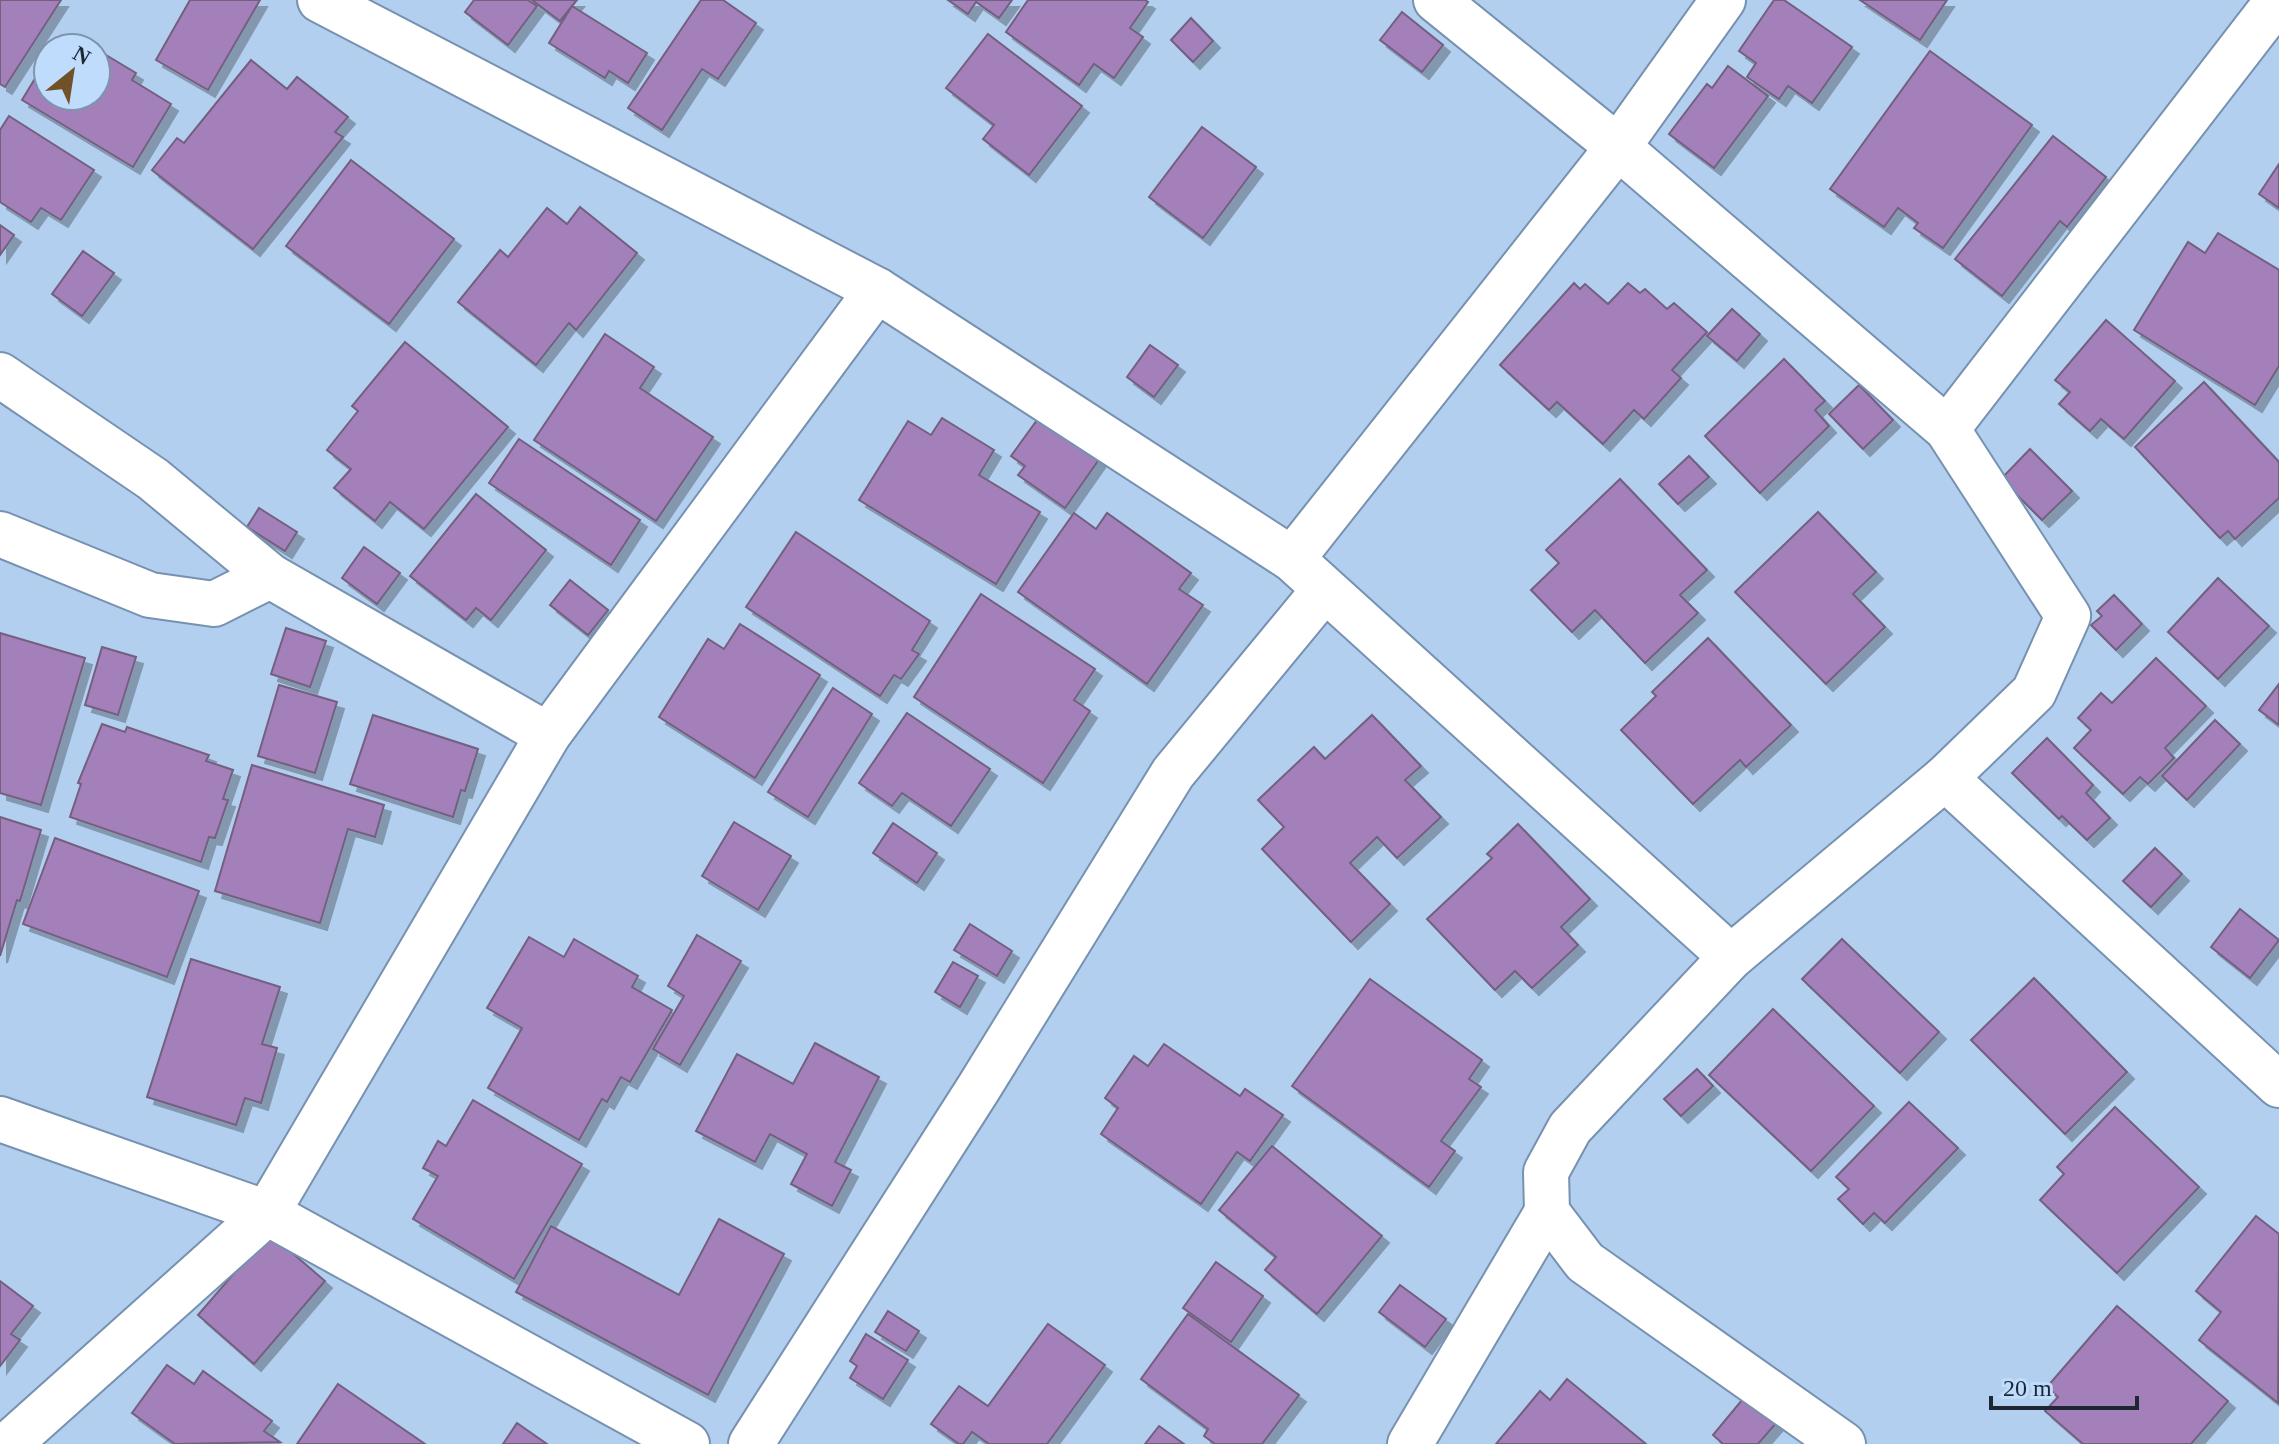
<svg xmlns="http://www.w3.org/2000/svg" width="2279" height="1444" font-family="'Times New Roman',serif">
	<defs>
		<filter id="shadow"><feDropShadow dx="7" dy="7" stdDeviation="0" flood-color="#0004"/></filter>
	</defs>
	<rect width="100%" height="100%" fill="#b2cfef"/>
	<g fill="#a480ba" stroke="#735f7f" stroke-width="2" filter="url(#shadow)">
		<path d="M 0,0 L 61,0 L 5,87 L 0,84 Z"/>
		<path d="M 190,0 L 260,0 L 208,90 L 156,60 Z"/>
		<path d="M 474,0 L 528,0 L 537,6 L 508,45 L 465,12 Z"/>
		<path d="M 532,0 L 577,0 L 560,21 Z"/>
		<path d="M 701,0 L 723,0 L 756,23 L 718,79 L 702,69 L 662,130 L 628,108 Z"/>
		<path d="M 948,0 L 1012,0 L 999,18 L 976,2 L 968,14 Z"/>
		<path d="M 1028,0 L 1145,0 L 1148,2 L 1130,28 L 1143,37 L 1114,78 L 1094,64 L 1079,85 L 1006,32 Z"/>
		<path d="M 1774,0 L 1784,0 L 1852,47 L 1812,103 L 1788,86 L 1779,99 L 1747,77 L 1756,63 L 1739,51 Z"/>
		<path d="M 1860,0 L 1947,0 L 1920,40 Z"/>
		<path d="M 572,6 L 647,53 L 628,83 L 609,71 L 605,78 L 549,43 Z"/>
		<path d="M 1402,12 L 1443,45 L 1422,72 L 1380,40 Z"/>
		<path d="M 1191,18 L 1213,41 L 1193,62 L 1171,40 Z"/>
		<path d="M 988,34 L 1082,106 L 1029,175 L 983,139 L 994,125 L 946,88 Z"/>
		<path d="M 61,36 L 79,48 L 53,48 Z"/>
		<path d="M 96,49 L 136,73 L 132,80 L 171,104 L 133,167 L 22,100 L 48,57 L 48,96 L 96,96 Z"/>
		<path d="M 1930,51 L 2032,125 L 1943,248 L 1914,228 L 1918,223 L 1898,208 L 1884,227 L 1830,189 Z"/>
		<path d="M 251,60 L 287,89 L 297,77 L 348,117 L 335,132 L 343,137 L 253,249 L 152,170 L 177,138 L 184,143 Z"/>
		<path d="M 1728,66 L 1768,96 L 1714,168 L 1669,134 L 1707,84 L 1712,88 Z"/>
		<path d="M 9,116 L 94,170 L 61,220 L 41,208 L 31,222 L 0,202 L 0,130 Z"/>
		<path d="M 1202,127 L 1256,167 L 1203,238 L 1149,197 Z"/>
		<path d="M 2053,136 L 2106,177 L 2067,227 L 2060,221 L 2002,296 L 1955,259 Z"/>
		<path d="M 351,160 L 454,239 L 389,324 L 286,246 Z"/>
		<path d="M 2279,164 L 2279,208 L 2259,194 Z"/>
		<path d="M 580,207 L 637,253 L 576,330 L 569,323 L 536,365 L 458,302 L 500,250 L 508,257 L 547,208 L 567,224 Z"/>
		<path d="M 0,225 L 14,235 L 0,255 Z"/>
		<path d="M 2218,233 L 2279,270 L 2279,366 L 2255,405 L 2134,330 L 2188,242 L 2205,253 Z"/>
		<path d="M 83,251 L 114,273 L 82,316 L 52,294 Z"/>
		<path d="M 1574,283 L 1580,289 L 1585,284 L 1608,304 L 1628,283 L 1640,293 L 1645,289 L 1667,309 L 1674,303 L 1707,332 L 1672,370 L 1681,378 L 1644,419 L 1634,410 L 1603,444 L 1557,402 L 1549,410 L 1500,365 Z"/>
		<path d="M 1732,309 L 1760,334 L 1737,361 L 1707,336 Z"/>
		<path d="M 2106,320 L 2175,381 L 2124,439 L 2101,419 L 2090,431 L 2059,404 L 2070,392 L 2055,380 Z"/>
		<path d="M 605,334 L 654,367 L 640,388 L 713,437 L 656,521 L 534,440 Z"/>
		<path d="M 405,342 L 508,427 L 424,529 L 390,502 L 375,521 L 334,488 L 351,469 L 327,450 L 358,411 L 352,406 Z"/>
		<path d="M 1150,345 L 1178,365 L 1154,397 L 1127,377 Z"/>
		<path d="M 1784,359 L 1825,401 L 1815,410 L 1829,426 L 1760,493 L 1705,436 Z"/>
		<path d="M 2204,382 L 2279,462 L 2279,498 L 2235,539 L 2228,531 L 2220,538 L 2135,447 Z"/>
		<path d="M 1859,385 L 1893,420 L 1863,449 L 1829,414 Z"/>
		<path d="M 1040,416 L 1100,458 L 1065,508 L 1018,475 L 1025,466 L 1011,456 Z"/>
		<path d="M 942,418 L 994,450 L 979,475 L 1040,512 L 996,584 L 859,500 L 908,421 L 931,435 Z"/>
		<path d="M 519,439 L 640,520 L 611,565 L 489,483 Z"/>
		<path d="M 2030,449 L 2072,491 L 2042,520 L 2001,479 Z"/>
		<path d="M 1689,456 L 1709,477 L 1678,504 L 1659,484 Z"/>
		<path d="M 1620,479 L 1707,570 L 1680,595 L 1698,613 L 1645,663 L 1595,610 L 1572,632 L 1531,590 L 1559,563 L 1546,550 Z"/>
		<path d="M 476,494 L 546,550 L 491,620 L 476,608 L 466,620 L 410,576 Z"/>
		<path d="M 259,508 L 297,532 L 285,551 L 247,527 Z"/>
		<path d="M 1818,512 L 1876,572 L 1853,594 L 1885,627 L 1826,684 L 1735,592 Z"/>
		<path d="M 1074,513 L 1096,529 L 1107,513 L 1191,573 L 1179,589 L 1203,605 L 1147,684 L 1018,592 Z"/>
		<path d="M 796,532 L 930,621 L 912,650 L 919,654 L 901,679 L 894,675 L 880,696 L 746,607 Z"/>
		<path d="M 364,547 L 400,573 L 377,604 L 342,578 Z"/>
		<path d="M 2218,578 L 2269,626 L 2218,679 L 2168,632 Z"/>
		<path d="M 570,580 L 608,610 L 588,635 L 550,605 Z"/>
		<path d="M 981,594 L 1095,669 L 1074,700 L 1090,711 L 1043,783 L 914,697 Z"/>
		<path d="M 2114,595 L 2142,624 L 2116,650 L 2091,625 L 2102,616 L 2097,611 Z"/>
		<path d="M 740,624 L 820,675 L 755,778 L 659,717 L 708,639 L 724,649 Z"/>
		<path d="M 286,628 L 326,641 L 310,687 L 271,674 Z"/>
		<path d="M 0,633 L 85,658 L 41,805 L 0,793 Z"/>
		<path d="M 1708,638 L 1791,725 L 1746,767 L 1740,760 L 1693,804 L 1621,730 L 1656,696 L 1652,692 Z"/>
		<path d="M 102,647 L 136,657 L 118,715 L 85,705 Z"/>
		<path d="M 2156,658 L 2206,706 L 2165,748 L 2174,758 L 2148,784 L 2140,777 L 2123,794 L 2074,748 L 2091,730 L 2078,718 L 2101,693 L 2112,703 Z"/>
		<path d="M 2279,684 L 2279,725 L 2259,710 Z"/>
		<path d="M 279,685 L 337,702 L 315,773 L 258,756 Z"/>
		<path d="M 833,688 L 872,714 L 808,817 L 768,792 Z"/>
		<path d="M 907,713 L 990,769 L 951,826 L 902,793 L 892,806 L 859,783 Z"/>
		<path d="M 373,715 L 478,749 L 465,791 L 461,790 L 453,817 L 350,784 Z"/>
		<path d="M 1372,715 L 1421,766 L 1405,780 L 1441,817 L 1397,858 L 1377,837 L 1350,863 L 1390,904 L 1351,942 L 1262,849 L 1284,827 L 1258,800 L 1314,747 L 1325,759 Z"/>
		<path d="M 2215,720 L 2240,744 L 2187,800 L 2162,776 Z"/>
		<path d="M 102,724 L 125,732 L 127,727 L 209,755 L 206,761 L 233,770 L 223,799 L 228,800 L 215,838 L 209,837 L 201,862 L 70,817 L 81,784 L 78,783 Z"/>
		<path d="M 2047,738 L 2093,785 L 2086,793 L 2110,818 L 2087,840 L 2062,816 L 2059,819 L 2012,773 Z"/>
		<path d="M 252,765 L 384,805 L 375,837 L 348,829 L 320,923 L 215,891 Z"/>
		<path d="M 0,817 L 41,830 L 20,901 L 17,900 L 0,956 Z"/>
		<path d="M 734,822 L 791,856 L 758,910 L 702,876 Z"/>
		<path d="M 893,823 L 937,853 L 917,883 L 873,853 Z"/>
		<path d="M 1518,824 L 1590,899 L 1561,927 L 1578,945 L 1532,988 L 1515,971 L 1495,990 L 1427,919 L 1492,858 L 1487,854 Z"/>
		<path d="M 55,838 L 199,891 L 167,977 L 23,924 Z"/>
		<path d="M 2155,848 L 2182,874 L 2151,907 L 2123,881 Z"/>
		<path d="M 2240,909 L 2279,940 L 2250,978 L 2211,947 Z"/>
		<path d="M 970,924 L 1012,951 L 997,976 L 954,950 Z"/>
		<path d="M 697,935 L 741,961 L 680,1065 L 653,1049 L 684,996 L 668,986 Z"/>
		<path d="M 529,937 L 564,957 L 574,939 L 638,976 L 632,987 L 672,1010 L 630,1082 L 621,1077 L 607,1102 L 602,1099 L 579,1140 L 488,1088 L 522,1028 L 487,1008 Z"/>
		<path d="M 1842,939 L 1939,1032 L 1900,1073 L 1802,979 Z"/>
		<path d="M 191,959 L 280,987 L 262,1044 L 277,1048 L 261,1103 L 245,1098 L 236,1125 L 147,1097 Z"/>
		<path d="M 953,962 L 978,976 L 960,1007 L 935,992 Z"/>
		<path d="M 2034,978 L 2127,1072 L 2065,1134 L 1971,1040 Z"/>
		<path d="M 1370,979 L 1482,1060 L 1469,1079 L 1481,1087 L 1441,1141 L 1455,1151 L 1429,1187 L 1292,1086 Z"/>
		<path d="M 1773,1009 L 1874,1106 L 1811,1171 L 1709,1075 Z"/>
		<path d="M 815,1043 L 879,1077 L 835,1162 L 851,1170 L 832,1206 L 791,1184 L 807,1154 L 770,1134 L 755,1162 L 696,1131 L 737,1054 L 793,1084 Z"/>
		<path d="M 1164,1044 L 1240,1096 L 1245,1089 L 1283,1115 L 1250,1161 L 1237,1152 L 1201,1204 L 1101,1134 L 1118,1108 L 1105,1098 L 1134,1056 L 1148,1066 Z"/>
		<path d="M 1697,1069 L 1713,1086 L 1681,1116 L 1664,1099 Z"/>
		<path d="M 473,1100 L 582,1164 L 514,1279 L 413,1219 L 438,1176 L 423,1168 L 438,1141 L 446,1146 Z"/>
		<path d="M 1909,1102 L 1958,1148 L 1885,1223 L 1874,1213 L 1863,1224 L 1838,1199 L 1849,1189 L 1836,1177 Z"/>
		<path d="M 2115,1107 L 2199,1187 L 2117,1273 L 2040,1200 L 2064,1174 L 2057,1167 Z"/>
		<path d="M 1272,1146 L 1382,1236 L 1317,1314 L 1265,1270 L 1276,1257 L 1219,1210 Z"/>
		<path d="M 2256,1216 L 2279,1234 L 2278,1403 L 2199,1340 L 2221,1312 L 2196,1291 Z"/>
		<path d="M 719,1219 L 784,1254 L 708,1395 L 516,1292 L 551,1226 L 679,1295 Z"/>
		<path d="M 269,1233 L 325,1281 L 254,1364 L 198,1315 Z"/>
		<path d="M 1216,1262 L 1263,1296 L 1231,1342 L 1183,1308 Z"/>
		<path d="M 0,1281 L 33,1306 L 11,1334 L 20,1340 L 0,1366 Z"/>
		<path d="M 1400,1285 L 1446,1319 L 1425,1347 L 1379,1312 Z"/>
		<path d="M 2117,1306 L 2228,1401 L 2191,1444 L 2083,1444 L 2045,1411 L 2058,1397 L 2047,1387 Z"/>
		<path d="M 888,1311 L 919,1331 L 906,1351 L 875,1332 Z"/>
		<path d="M 1188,1314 L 1299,1395 L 1262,1444 L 1215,1444 L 1204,1436 L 1208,1429 L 1141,1379 Z"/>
		<path d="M 1048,1324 L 1105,1365 L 1047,1444 L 989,1444 L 972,1432 L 963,1444 L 959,1444 L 931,1424 L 959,1386 L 988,1406 Z"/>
		<path d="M 866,1334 L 908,1360 L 883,1399 L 850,1378 L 857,1366 L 850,1361 Z"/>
		<path d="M 167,1365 L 194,1384 L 203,1371 L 272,1421 L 264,1431 L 280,1442 L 175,1444 L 132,1413 Z"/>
		<path d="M 1567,1379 L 1646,1444 L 1496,1444 L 1540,1391 L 1550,1400 Z"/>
		<path d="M 338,1384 L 425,1444 L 297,1444 Z"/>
		<path d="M 1747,1394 L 1778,1421 L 1758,1444 L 1723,1444 L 1713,1435 Z"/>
		<path d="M 517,1423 L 547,1444 L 503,1444 Z"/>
		<path d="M 1159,1426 L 1184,1444 L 1145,1444 Z"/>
	</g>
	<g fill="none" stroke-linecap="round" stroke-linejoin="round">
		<g stroke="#7791b0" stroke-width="48">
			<g id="minor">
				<path d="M 320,0 L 877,290 L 1292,559 L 1731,957"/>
				<path d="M 1436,0 L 1618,147 L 1947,429 L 2068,616 L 2034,692 L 1945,778 L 1731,957 L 1570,1128 L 1546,1172 L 1547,1212 L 1585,1262 L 1843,1444"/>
				<path d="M 0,375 L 153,479 L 270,576 L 548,735"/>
				<path d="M 1947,429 L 2278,0"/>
				<path d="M 0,534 L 150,595 L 214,604 L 270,576"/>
				<path d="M 1292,559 L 1618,147 L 1723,0"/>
				<path d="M 1945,778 L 2279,1085"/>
				<path d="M 0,1119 L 267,1213 L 687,1444"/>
				<path d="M 9,1444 L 267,1213 L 548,735 L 877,290"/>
				<path d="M 751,1444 L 978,1089 L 1173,773 L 1324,590"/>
				<path d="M 1410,1444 L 1547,1212"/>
			</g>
		</g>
		<use href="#minor" stroke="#fff" stroke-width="44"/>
	</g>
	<g transform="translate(72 72) rotate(30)"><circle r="38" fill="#bfdcfd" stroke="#7e94ac" stroke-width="2"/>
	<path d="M0-6L14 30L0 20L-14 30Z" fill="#715127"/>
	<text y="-12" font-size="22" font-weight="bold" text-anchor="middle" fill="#1c2733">N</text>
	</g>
	<path d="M1991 1396v12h146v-12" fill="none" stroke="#1c2733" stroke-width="4"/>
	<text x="2003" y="1396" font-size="24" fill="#1c2733" stroke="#bfdcfd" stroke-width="6" paint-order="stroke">20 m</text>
</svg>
